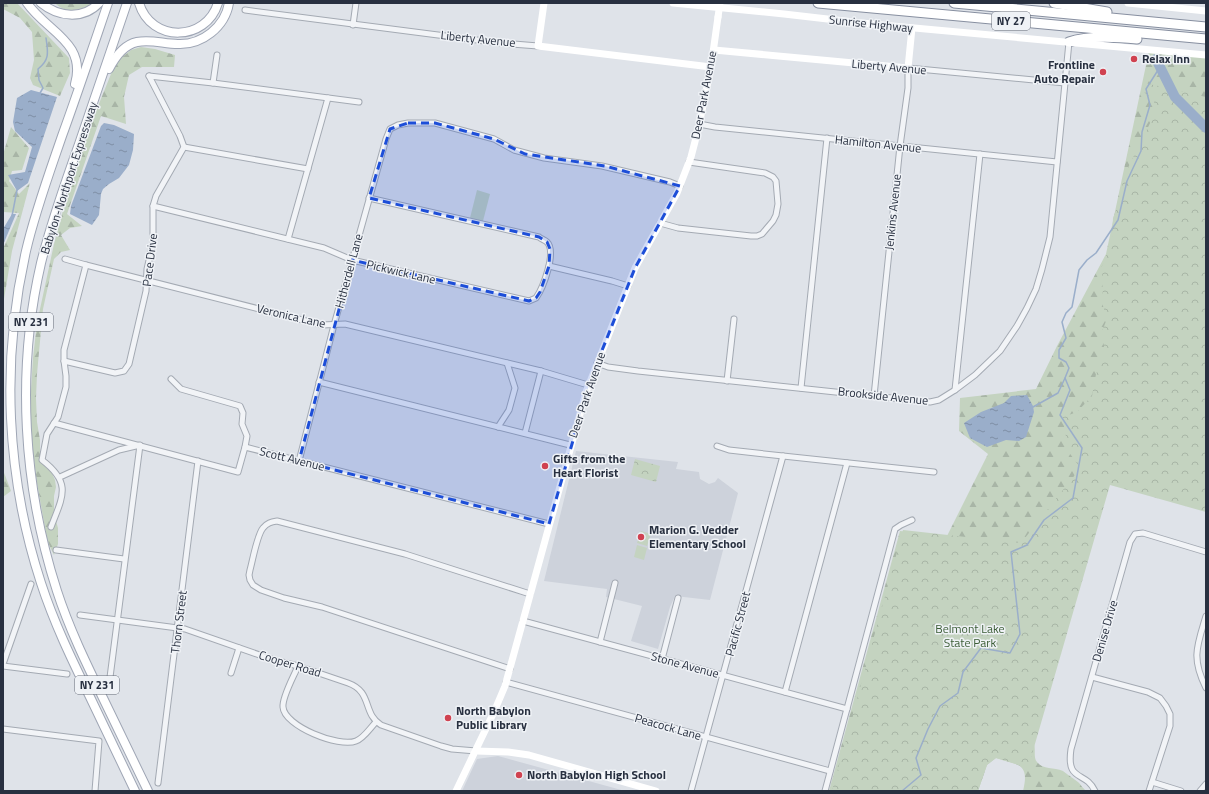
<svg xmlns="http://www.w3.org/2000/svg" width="1209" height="794" font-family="'Titillium Web',sans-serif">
	<defs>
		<pattern id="forest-firs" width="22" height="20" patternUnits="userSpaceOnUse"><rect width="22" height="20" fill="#c4d3c0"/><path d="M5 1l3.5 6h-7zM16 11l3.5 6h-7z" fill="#a8b5a6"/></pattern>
		<pattern id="park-crowns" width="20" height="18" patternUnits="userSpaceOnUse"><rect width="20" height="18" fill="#c4d3c0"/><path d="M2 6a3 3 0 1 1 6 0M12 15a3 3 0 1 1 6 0" fill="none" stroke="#a8b5a6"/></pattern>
		<pattern id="water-ripples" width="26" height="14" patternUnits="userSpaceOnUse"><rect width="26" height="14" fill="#9aaeca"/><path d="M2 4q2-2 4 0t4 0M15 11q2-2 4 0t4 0" fill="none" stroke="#7e8ea5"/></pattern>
	</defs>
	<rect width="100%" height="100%" fill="#dfe3e9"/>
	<g fill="#cdd2db">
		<path d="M 576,451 L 678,462 L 676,469 L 699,472 L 700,479 L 709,484 L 715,482 L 718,478 L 738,493 L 710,600 L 675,596 L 670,607 L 658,649 L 631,641 L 642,606 L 606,597 L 607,589 L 544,581 Z"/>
		<path d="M 498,756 L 625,791 L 462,791 L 477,759 Z"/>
	</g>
	<g fill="url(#forest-firs)">
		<path d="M 3,3 L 17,3 L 69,58 L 70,73 L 60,96 L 33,85 L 30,78 L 34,60 L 32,32 L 20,18 L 3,9 Z"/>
		<path d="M 55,3 L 94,3 C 85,8 73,12 64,9 C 61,8 57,5 55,3 Z"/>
		<path d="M 141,47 L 155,49 L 175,55 L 174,67 L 142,67 L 129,75 L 124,97 L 126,124 L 101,116 L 67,214 L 82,226 L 70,228 L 61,235 L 70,250 L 61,252 L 54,259 L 43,309 L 37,374 L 36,398 L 37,422 L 40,440 L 40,458 L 41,461 L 51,471 L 55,480 L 56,487 L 54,496 L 54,514 L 58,528 L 58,544 L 54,555 L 50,547 L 47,539 L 37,483 L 30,429 L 30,406 L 33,358 L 37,323 L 54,244 L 65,203 L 92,121 L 113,69 L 121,58 L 131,50 Z"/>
		<path d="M 1149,51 L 1206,57 L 1206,502 L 1111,470 L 1034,744 C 1036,750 1033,757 1037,762 C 1043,770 1054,767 1063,771 C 1064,772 1077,781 1078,782 C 1081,785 1082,787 1086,791 L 1023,791 C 1030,763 1018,765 996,758 L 987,765 L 978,791 L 829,791 L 900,531 L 947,536 L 988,454 L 959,431 L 960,398 L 1036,389 L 1057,346 L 1106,254 Z"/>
		<path d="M 11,127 L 29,148 L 22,170 L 12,171 L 9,181 L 19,194 L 30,183 L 12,251 L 3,305 L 3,249 L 19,213 L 3,212 L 3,155 Z"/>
		<path d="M 3,470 L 11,491 L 3,497 Z"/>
	</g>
	<g fill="url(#park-crowns)">
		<path d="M 1145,83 L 1206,97 L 1206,512 L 1110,485 L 1028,768 L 996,758 L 987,765 L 978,791 L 832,791 L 903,530 L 1021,543 L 1078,471 L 1079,466 L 1068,451 L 1063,417 L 1077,412 L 1092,396 L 1096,374 L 1105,355 L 1102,331 L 1107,319 L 1103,306 L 1102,266 L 1112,241 L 1113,218 L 1123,192 L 1122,180 L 1156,111 L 1154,102 L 1142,90 Z"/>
		<path d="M 635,459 L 660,466 L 656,482 L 631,475 Z"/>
	</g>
	<g fill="#c4d3c0">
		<path d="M 477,190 L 490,194 L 483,221 L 470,218 Z"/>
		<path d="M 641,531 L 651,534 L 647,546 L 637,543 Z"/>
		<path d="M 637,545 L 647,548 L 644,560 L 634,557 Z"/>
	</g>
	<g fill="url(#water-ripples)">
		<path d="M 31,90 L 57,97 L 28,183 L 17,191 L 8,175 L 25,172 L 32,147 L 15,131 L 13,122 L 17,98 Z"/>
		<path d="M 104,123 L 114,125 L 134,134 L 133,150 L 129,165 L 119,178 L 109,184 L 103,189 L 101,194 L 99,215 L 92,225 L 70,214 L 71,206 L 101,126 Z"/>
		<path d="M 12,214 L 16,214 L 3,245 L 3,229 Z"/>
		<path d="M 1027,395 L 1033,406 L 1034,412 L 1026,437 L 1019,441 L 1006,440 L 987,447 L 970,438 L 964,423 L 981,412 L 1004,403 L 1011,396 Z"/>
	</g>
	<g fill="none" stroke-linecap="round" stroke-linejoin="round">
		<g stroke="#9aaeca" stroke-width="1.5">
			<path d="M 40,93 L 43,88 L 39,80 L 38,69 C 50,60 48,52 46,38"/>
			<path d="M 12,216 L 17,190"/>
			<path d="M 1033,407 L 1058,393 L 1065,378"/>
			<path d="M 902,791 L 921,775 L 916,758 L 928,729 L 940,706 L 958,693 L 963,672 L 981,648 L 1010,653 L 1020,634 L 1011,552 L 1027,545 L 1044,520 L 1073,498 L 1082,448 L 1060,415 L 1070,390 L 1065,378 L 1069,368 L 1066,362 L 1059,358 L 1059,350 L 1066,338 L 1062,322 L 1066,313 L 1072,307 L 1079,270 L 1087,260 L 1096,253 L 1118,220 L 1127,181 L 1141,151 L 1142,132 L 1150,105 L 1146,89 L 1160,67"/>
		</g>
		<path stroke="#9aaeca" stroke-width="10" d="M 1156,59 L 1175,97 L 1206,128"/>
		<g stroke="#a4aab3" stroke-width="7">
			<g id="street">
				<path d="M 245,10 L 500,43 L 538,46"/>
				<path d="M 353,25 L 356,3"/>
				<path d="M 149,76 L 213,83 L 359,102"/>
				<path d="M 213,83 L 217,55"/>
				<path d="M 699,124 L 715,127 L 1057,162"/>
				<path d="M 184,147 L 308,169"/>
				<path d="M 153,206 L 324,248 L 352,260 L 529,301 L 536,298 C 543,288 557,252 547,242 C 545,240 541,239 539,237 L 369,198"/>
				<path d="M 660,223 L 678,228 L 751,236 L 757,236 L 762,234 L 773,221 L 776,215 L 778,204 L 776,181 L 773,177 L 765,173 L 689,162"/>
				<path d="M 288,239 L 328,98"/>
				<path d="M 65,259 L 86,265 L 322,325 L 345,324 L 541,371 L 588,385"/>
				<path d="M 549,266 L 612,281 L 628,286"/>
				<path d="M 64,361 L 115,373 L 124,371 L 129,364 L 146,291 L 147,269 L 153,243 L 153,206 L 156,196 L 184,147 L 180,136 L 149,76"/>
				<path d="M 597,363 L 608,367 L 638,371 L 930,402 L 939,400 L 955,390 L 975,375 L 1000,351 L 1017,326 L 1027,308 L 1036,289 L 1042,269 L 1050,237 L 1069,42"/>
				<path d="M 727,381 L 734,319"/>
				<path d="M 319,382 L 570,445"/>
				<path d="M 801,388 L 827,138"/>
				<path d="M 955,390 L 980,154"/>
				<path d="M 874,396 L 900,146 L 908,88 L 908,68 L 1065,83"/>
				<path d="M 54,423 L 238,472 L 245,447 L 247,436 L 242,424 L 243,413 L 240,406 L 181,389 L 171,379"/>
				<path d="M 498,427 L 509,410 L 515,388 L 507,363"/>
				<path d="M 525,433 L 541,371"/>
				<path d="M 717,446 L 729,450 L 783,456 L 934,472"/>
				<path d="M 245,447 L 549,524"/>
				<path d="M 299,461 L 334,325 L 386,139 L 390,129 L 398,125 L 408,123 L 435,123 L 494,139 L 514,150 L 544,158 L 602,166 L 670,182 L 680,186"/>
				<path d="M 60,477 L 119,450 L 140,445 L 109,685"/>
				<path d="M 51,527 C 63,496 72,483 42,460 L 47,434 L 58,417 L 66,387 L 66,376 L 64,361 L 64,350 L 86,265"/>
				<path d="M 56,550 L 124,559"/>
				<path d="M 80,615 L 185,629 L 274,660 L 298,666 L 348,683 C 373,692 362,713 381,725 L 441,746 L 452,749 L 476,751"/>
				<path d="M 1206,616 C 1197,646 1191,658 1206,688"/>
				<path d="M 523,621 L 847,709"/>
				<path d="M 600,642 L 615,583"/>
				<path d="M 662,659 L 678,598"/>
				<path d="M 3,664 L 31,584"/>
				<path d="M 3,666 L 67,674"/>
				<path d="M 298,666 C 294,676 282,697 283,707 C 284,726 339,748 356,741 C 364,738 370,728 376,722"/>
				<path d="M 510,669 L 322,607 L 284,598 L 261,590 L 253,585 L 250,580 L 249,575 L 250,570 C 253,559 257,535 263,528 C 267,523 271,522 277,521 L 405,554 L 530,594"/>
				<path d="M 231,673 L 239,648"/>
				<path d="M 1092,677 L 1148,692 L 1160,698 L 1166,706 L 1170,714 L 1170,726 L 1149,791"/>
				<path d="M 506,682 L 830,771"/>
				<path d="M 785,692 L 847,463"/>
				<path d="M 3,729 L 99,741 L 95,791"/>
				<path d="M 1152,782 L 1181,791"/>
				<path d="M 158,783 L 198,461"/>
				<path d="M 691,791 L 783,456"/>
				<path d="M 825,791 L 895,529 L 901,525 L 912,520"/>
				<path d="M 1095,791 C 1085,770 1066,783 1071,749 L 1130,542 L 1135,534 L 1143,533 L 1206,552"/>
				<path d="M 1200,791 L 1206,784"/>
			</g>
		</g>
		<g stroke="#9fa6b5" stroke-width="10">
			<g id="primary">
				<path d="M 27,3 C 46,31 87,42 75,84"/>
				<path d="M 41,3 C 58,17 83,20 99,3"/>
				<path d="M 108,3 C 93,47 78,92 62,136 C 49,174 35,212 26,251 C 1,361 6,476 41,583 C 54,623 72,660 90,697 C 105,729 120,760 135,791"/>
				<path d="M 127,3 C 111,50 95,97 79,144 C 65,183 51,223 41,263 C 16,371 23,486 57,591 C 69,628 86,663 103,698 C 118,729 133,760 148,791"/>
				<path d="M 139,3 C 151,43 206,42 218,3"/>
				<path d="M 109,69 C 115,57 123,45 137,42 C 151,39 164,44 178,44 C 202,45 225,27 229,3"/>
			</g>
		</g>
		<g stroke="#878fa0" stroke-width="11">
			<g id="highway">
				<path d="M 818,3 L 1206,39"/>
				<path d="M 954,3 L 1206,27"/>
				<path d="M 1054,3 L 1107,12"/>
				<path d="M 1069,42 C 1088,35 1116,37 1137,39"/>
			</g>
		</g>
		<use href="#street" stroke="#f2f4f7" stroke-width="5"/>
		<g stroke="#fff" stroke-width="7">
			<path d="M 544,3 L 538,46 L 711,67"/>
			<path d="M 673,3 L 784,14 L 871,24 L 1206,55"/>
			<path d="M 1128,3 L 1206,11"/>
			<path d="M 714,50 L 908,68 L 912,28"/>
			<path d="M 476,751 L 508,752 L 529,755 L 656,791"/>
			<path d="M 456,791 L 494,712 L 505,686 L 586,392 L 635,268 L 677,193 L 691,157 L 698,130 L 711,67 L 718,17"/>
		</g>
		<use href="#primary" stroke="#fff" stroke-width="8"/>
		<use href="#highway" stroke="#fff" stroke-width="9"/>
		<path stroke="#fff" stroke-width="7" d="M 718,17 L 720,3"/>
	</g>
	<path fill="#1d4ed8" fill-opacity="0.2" stroke="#1d4ed8" stroke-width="3" stroke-dasharray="8 5" stroke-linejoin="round" d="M 408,123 L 435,123 L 494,139 L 525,154 L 605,166 L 680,186 L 635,268 L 591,378 L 549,524 L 299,461 L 352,260 L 529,301 L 536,298 L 540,292 L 549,266 L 550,249 L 547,242 L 539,237 L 369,198 L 390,129 Z"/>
	<g fill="#d04250" stroke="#eff2f6" stroke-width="1.5">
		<circle cx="1134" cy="59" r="4"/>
		<circle cx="1103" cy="72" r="4"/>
		<circle cx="545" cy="466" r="4"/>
		<circle cx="641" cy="537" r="4"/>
		<circle cx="448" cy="718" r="4"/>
		<circle cx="519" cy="775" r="4"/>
	</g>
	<g text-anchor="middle" stroke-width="3" stroke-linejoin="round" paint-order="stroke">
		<g fill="#eff2f6" stroke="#646a77" stroke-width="1">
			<rect x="992" y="12" width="38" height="18" rx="3"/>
			<rect x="9" y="313" width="44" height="18" rx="3"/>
			<rect x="75" y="676" width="44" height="18" rx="3"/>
		</g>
		<g font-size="11" font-weight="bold" fill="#283040">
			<text x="1011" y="25">NY 27</text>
			<text x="31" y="326">NY 231</text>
			<text x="97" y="689">NY 231</text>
		</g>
		<g font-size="12" fill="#283040" stroke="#eff2f6">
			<text transform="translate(871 24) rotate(6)" y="4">Sunrise Highway</text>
			<text transform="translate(478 39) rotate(6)" y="4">Liberty Avenue</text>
			<text transform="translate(889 67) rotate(5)" y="4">Liberty Avenue</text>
			<text transform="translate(704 95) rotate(-79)" y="4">Deer Park Avenue</text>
			<text transform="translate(878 144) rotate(6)" y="4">Hamilton Avenue</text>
			<text transform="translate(69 178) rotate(-72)" y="4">Babylon-Northport Expressway</text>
			<text transform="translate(893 212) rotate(-84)" y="4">Jenkins Avenue</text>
			<text transform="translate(150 260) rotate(-83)" y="4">Pace Drive</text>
			<text transform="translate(349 271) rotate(-75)" y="4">Hitherdell Lane</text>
			<text transform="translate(401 272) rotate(13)" y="4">Pickwick Lane</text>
			<text transform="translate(291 316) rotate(13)" y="4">Veronica Lane</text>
			<text transform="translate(587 395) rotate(-71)" y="4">Deer Park Avenue</text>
			<text transform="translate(883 396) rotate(6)" y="4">Brookside Avenue</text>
			<text transform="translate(292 459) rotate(14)" y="4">Scott Avenue</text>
			<text transform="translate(179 622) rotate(-83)" y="4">Thorn Street</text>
			<text transform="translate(738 624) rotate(-75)" y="4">Pacific Street</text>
			<text transform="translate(1105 631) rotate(-74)" y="4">Denise Drive</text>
			<text transform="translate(290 664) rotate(17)" y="4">Cooper Road</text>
			<text transform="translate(685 665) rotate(15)" y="4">Stone Avenue</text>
			<text transform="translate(668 727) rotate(16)" y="4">Peacock Lane</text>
		</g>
		<g font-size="12" font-weight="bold" fill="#283040" stroke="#eff2f6" text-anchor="start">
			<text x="1142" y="63">Relax Inn</text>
			<text x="1095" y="69" text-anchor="end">Frontline<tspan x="1095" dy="14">Auto Repair</tspan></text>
			<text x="553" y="463">Gifts from the<tspan x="553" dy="14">Heart Florist</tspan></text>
			<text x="649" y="534">Marion G. Vedder<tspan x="649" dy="14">Elementary School</tspan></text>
			<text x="456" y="715">North Babylon<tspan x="456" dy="14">Public Library</tspan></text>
			<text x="527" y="779">North Babylon High School</text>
		</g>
		<g font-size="12" fill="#3a5c35" stroke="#eff2f6">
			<text x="970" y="633">Belmont Lake<tspan x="970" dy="14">State Park</tspan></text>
		</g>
	</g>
	<rect width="1209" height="794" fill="none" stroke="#283040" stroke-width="8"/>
</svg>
